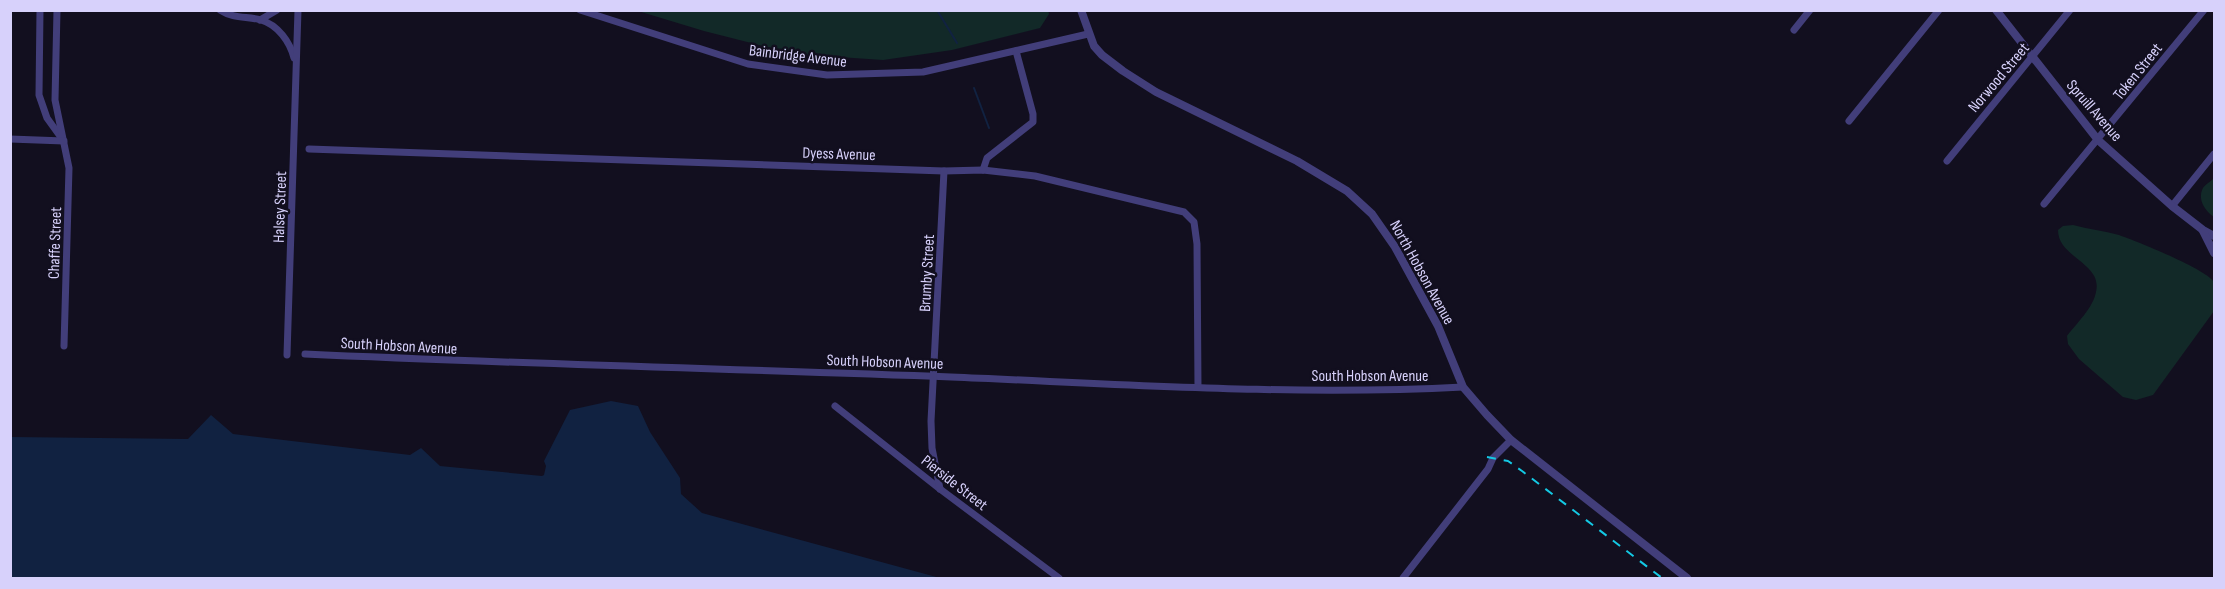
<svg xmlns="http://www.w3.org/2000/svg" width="2225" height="589" font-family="'Sofia Sans Condensed',sans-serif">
	<rect width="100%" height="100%" fill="#120f1f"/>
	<g fill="#122928">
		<path d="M 1048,10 L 1049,14 L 1040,28 L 952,50 L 883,60 L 795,54 L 704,31 L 638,11 Z"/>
		<path d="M 2214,178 L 2214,217 C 2205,211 2197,199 2203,188 C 2205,185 2211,181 2214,178 Z"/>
		<path d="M 2073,225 C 2088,229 2104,231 2119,235 C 2136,241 2206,269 2214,282 L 2214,311 L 2153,395 L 2136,400 L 2123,397 L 2079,359 L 2068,344 L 2067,336 C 2077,323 2093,308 2096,292 C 2103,263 2058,258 2058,230 L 2063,226 Z"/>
	</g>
	<path fill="#112241" d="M 611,401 L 638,406 L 650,432 L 680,478 L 681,494 L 702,513 L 940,578 L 11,578 L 11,437 L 188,439 L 211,415 L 233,434 L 410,455 L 421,448 L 440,466 L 542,476 L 544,475 L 546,466 L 544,461 L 570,410 Z"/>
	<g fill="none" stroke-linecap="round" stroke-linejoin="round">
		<g stroke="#112241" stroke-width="2">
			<path d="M 937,10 L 957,43"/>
			<path d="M 974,88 L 989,128"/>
		</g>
		<g stroke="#423e7a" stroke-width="7">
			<path d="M 40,10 L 39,95 L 47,118 L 60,136"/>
			<path d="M 57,10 L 55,100 L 69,168 L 64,346"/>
			<path d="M 220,10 C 234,19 247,16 261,20 C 278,25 290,42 294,58"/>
			<path d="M 580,10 L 748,64 L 827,75 L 923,72 L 1088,34"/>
			<path d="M 260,20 L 277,10"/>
			<path d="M 1794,30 L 1810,10"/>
			<path d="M 1849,121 L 1939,10"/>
			<path d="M 10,139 L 64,141"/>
			<path d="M 309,149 L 944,171 L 983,170 L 1035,176 L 1184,212 L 1194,222 L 1197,244 L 1198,387"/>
			<path d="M 1947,161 L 2070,10"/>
			<path d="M 983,170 L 987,158 L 1033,122 L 1033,114 L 1016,51"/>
			<path d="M 2044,204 L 2204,10"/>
			<path d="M 2172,206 L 2214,154"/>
			<path d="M 305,354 C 521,364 736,369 951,377 C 1122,384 1293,396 1463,387"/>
			<path d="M 287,355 L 298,10"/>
			<path d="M 835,406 L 940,489 L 1059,578"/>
			<path d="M 940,489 L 932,448 L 931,421 L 944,171"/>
			<path d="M 1403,578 L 1488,469 L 1493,458 L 1511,440"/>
		</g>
		<g stroke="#423e7a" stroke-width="8">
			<path d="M 1081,10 L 1094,46 L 1102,55 L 1123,71 L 1156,92 L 1297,161 L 1347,191 L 1372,214 L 1395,247 L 1438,326 L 1463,387 L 1487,415 L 1511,440 L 1687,578"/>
			<path d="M 1996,10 L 2098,140 L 2172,206 L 2203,230 L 2214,236"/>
			<path d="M 2203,231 L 2214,253"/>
		</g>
		<path stroke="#14c9e4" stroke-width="2" stroke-dasharray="9 8" stroke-linecap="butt" d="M 1487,457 L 1508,461 L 1522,471 L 1662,578"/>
	</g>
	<g text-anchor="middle" stroke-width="5" stroke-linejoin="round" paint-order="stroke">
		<g font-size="16" fill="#d7d1fb" stroke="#120f1f">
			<text transform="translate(798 55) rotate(7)" y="6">Bainbridge Avenue</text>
			<text transform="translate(2137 71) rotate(-51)" y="6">Token Street</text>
			<text transform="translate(1998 77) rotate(-50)" y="6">Norwood Street</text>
			<text transform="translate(2095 110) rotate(49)" y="6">Spruill Avenue</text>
			<text transform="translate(839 153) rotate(2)" y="6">Dyess Avenue</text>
			<text transform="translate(279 207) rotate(-88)" y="6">Halsey Street</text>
			<text transform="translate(54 243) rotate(-88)" y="6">Chaffe Street</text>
			<text transform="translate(1423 272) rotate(61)" y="6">North Hobson Avenue</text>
			<text transform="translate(926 273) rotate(-87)" y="6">Brumby Street</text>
			<text transform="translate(399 345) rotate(3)" y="6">South Hobson Avenue</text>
			<text transform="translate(885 361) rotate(2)" y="6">South Hobson Avenue</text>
			<text x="1370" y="381">South Hobson Avenue</text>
			<text transform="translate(955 482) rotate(38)" y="6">Pierside Street</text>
		</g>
	</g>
	<rect width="2225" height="589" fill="none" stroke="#d7d1fb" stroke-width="24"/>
</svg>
